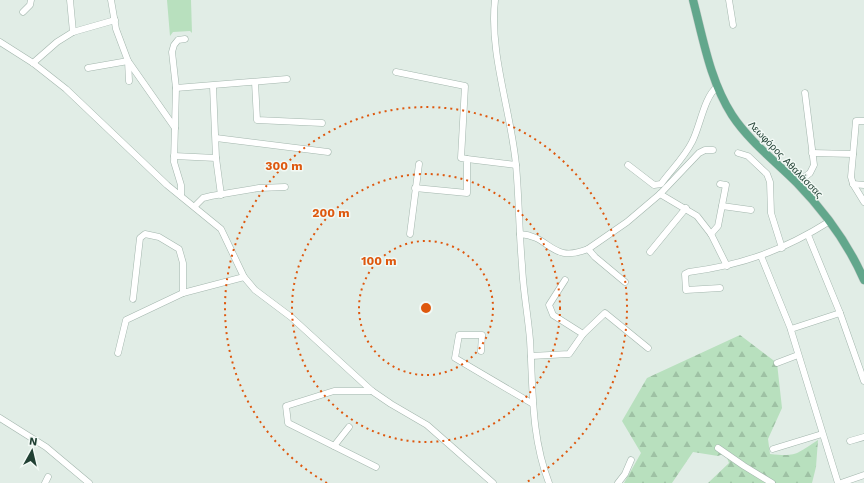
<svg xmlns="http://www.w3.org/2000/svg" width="864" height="483" font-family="'Work Sans',sans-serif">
	<defs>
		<pattern id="forest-firs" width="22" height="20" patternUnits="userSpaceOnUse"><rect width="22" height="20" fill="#b8e0be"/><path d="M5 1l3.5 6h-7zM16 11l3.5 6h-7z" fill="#9ec1a4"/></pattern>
	</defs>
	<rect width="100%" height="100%" fill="#e1ede6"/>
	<path fill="url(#forest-firs)" d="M 740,335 L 777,363 L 782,408 L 768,439 L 770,454 C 797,457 796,454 818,440 L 816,467 L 812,483 L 708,483 L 729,463 L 725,453 L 718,456 L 693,452 L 672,483 L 624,483 L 641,453 L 622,421 L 647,378 Z"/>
	<path fill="#b8e0be" d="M 167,0 L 191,0 L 192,33 L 190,31 L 173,32 L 170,36 Z"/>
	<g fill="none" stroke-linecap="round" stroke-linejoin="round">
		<g stroke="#a3b6ad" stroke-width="7">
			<g id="minor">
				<path d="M 70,0 L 73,32"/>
				<path d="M 111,0 L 116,29 L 128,61 L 129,81"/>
				<path d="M 495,0 C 489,53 511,111 516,165 C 519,198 519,231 522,265 C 523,290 528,315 530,340 C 533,389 531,437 549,483"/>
				<path d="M 729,0 L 733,25"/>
				<path d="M 23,12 L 30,5 L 31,0"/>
				<path d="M 0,42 L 33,63 L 66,89 L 167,185 L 221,229 L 244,277 L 255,290 L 291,317 L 372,391 L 391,404 L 427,425 L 493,483"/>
				<path d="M 33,63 L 57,42 L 73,32 L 115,20"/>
				<path d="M 88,68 L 128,61 L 175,128"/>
				<path d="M 396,72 L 465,86 L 461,158 L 467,159 L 467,193 L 415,188"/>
				<path d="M 255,82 L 257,120 L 322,123"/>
				<path d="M 213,86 L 216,158 L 221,195"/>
				<path d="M 176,88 L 287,79"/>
				<path d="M 864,121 L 856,121 L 851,177 L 853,184 L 864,202"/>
				<path d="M 216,138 L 328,152"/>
				<path d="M 738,153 L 748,156 L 767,174 L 770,182 L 771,213 L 782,248"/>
				<path d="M 812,153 L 853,154"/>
				<path d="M 174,156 L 216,158"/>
				<path d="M 467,159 L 516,165"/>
				<path d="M 628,165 L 654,185 L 661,184 C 671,170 684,158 692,142 C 700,127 704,97 717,87"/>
				<path d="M 797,183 L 810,173 L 814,165 L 805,93"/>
				<path d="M 853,184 L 864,185"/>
				<path d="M 660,194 L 697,216 L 711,234 L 727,266"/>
				<path d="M 181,196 L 181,185 L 174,162 L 176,88 L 172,52 L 174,45 L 178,40 L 185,39"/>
				<path d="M 195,206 L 203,198 L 211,196 L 259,188 L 285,187"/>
				<path d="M 722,206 L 751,210"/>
				<path d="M 410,234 L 419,164"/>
				<path d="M 520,234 C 551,236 551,264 588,249"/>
				<path d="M 711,234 L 718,226 L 726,185 L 720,184"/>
				<path d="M 808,235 L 840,313 L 864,381"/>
				<path d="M 650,252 L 686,208"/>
				<path d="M 761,256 L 790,327 L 838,483"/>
				<path d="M 565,280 L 549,305 L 553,315 L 583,334"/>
				<path d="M 625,282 L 595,257 L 588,249 L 627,222 L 660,194 L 699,153 L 705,150 L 713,150"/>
				<path d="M 720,288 L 686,290 L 685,274 L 689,272 C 743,265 784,250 830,221"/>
				<path d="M 133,299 L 140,238 L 145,234 L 159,237 L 179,249 L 183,263 L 183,293"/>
				<path d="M 791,329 L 840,313"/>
				<path d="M 481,351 L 482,335 L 459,335 L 455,358 L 533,404"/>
				<path d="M 118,353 L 126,320 L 183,293 L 244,277"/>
				<path d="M 531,356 L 569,354 L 583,334 L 605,313 L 648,348"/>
				<path d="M 777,363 L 798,355"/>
				<path d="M 372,391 L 334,391 L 286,406 L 288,423 L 376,467"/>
				<path d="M 0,418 L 46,447 L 89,483"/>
				<path d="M 850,441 L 864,437"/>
				<path d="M 334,446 L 349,427"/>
				<path d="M 718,448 L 744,466 L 772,483"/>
				<path d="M 773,449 L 822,434"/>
				<path d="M 45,483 L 48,477"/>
				<path d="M 618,483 L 625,474 L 631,460"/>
				<path d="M 841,483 L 864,475"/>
			</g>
		</g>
		<g stroke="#c1cac6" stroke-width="9">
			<path id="major" d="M 693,0 C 703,38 710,81 732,115 C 749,141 775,161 797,183 C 825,212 848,243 864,280"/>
		</g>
		<use href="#minor" stroke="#fff" stroke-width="6"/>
		<use href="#major" stroke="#62a78c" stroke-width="8"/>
	</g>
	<g fill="none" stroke="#de580e" stroke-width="2" stroke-dasharray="2 4">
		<circle cx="426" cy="308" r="67"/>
		<circle cx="426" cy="308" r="134"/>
		<path d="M327 483A201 201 0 1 1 525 483"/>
	</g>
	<g text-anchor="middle" stroke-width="3" stroke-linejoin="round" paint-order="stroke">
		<g font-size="10" fill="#204033" stroke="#f2f9f5">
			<text transform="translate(786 159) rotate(46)" y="4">Λεωφόρος Αθαλάσσας</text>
		</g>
	</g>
	<circle cx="426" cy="308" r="6" fill="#de580e" stroke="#f2f9f5" stroke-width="2"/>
	<g font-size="12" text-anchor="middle" font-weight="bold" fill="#de580e" stroke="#f2f9f5" stroke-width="3" stroke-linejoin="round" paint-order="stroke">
		<text x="284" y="170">300 m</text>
		<text x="331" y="217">200 m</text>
		<text x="379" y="265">100 m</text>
	</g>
	<g transform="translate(32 451) rotate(8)" stroke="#f2f9f5" stroke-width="3" paint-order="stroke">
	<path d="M0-3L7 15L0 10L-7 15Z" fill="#204033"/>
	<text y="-6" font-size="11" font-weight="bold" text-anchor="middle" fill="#204033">N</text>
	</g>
</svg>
